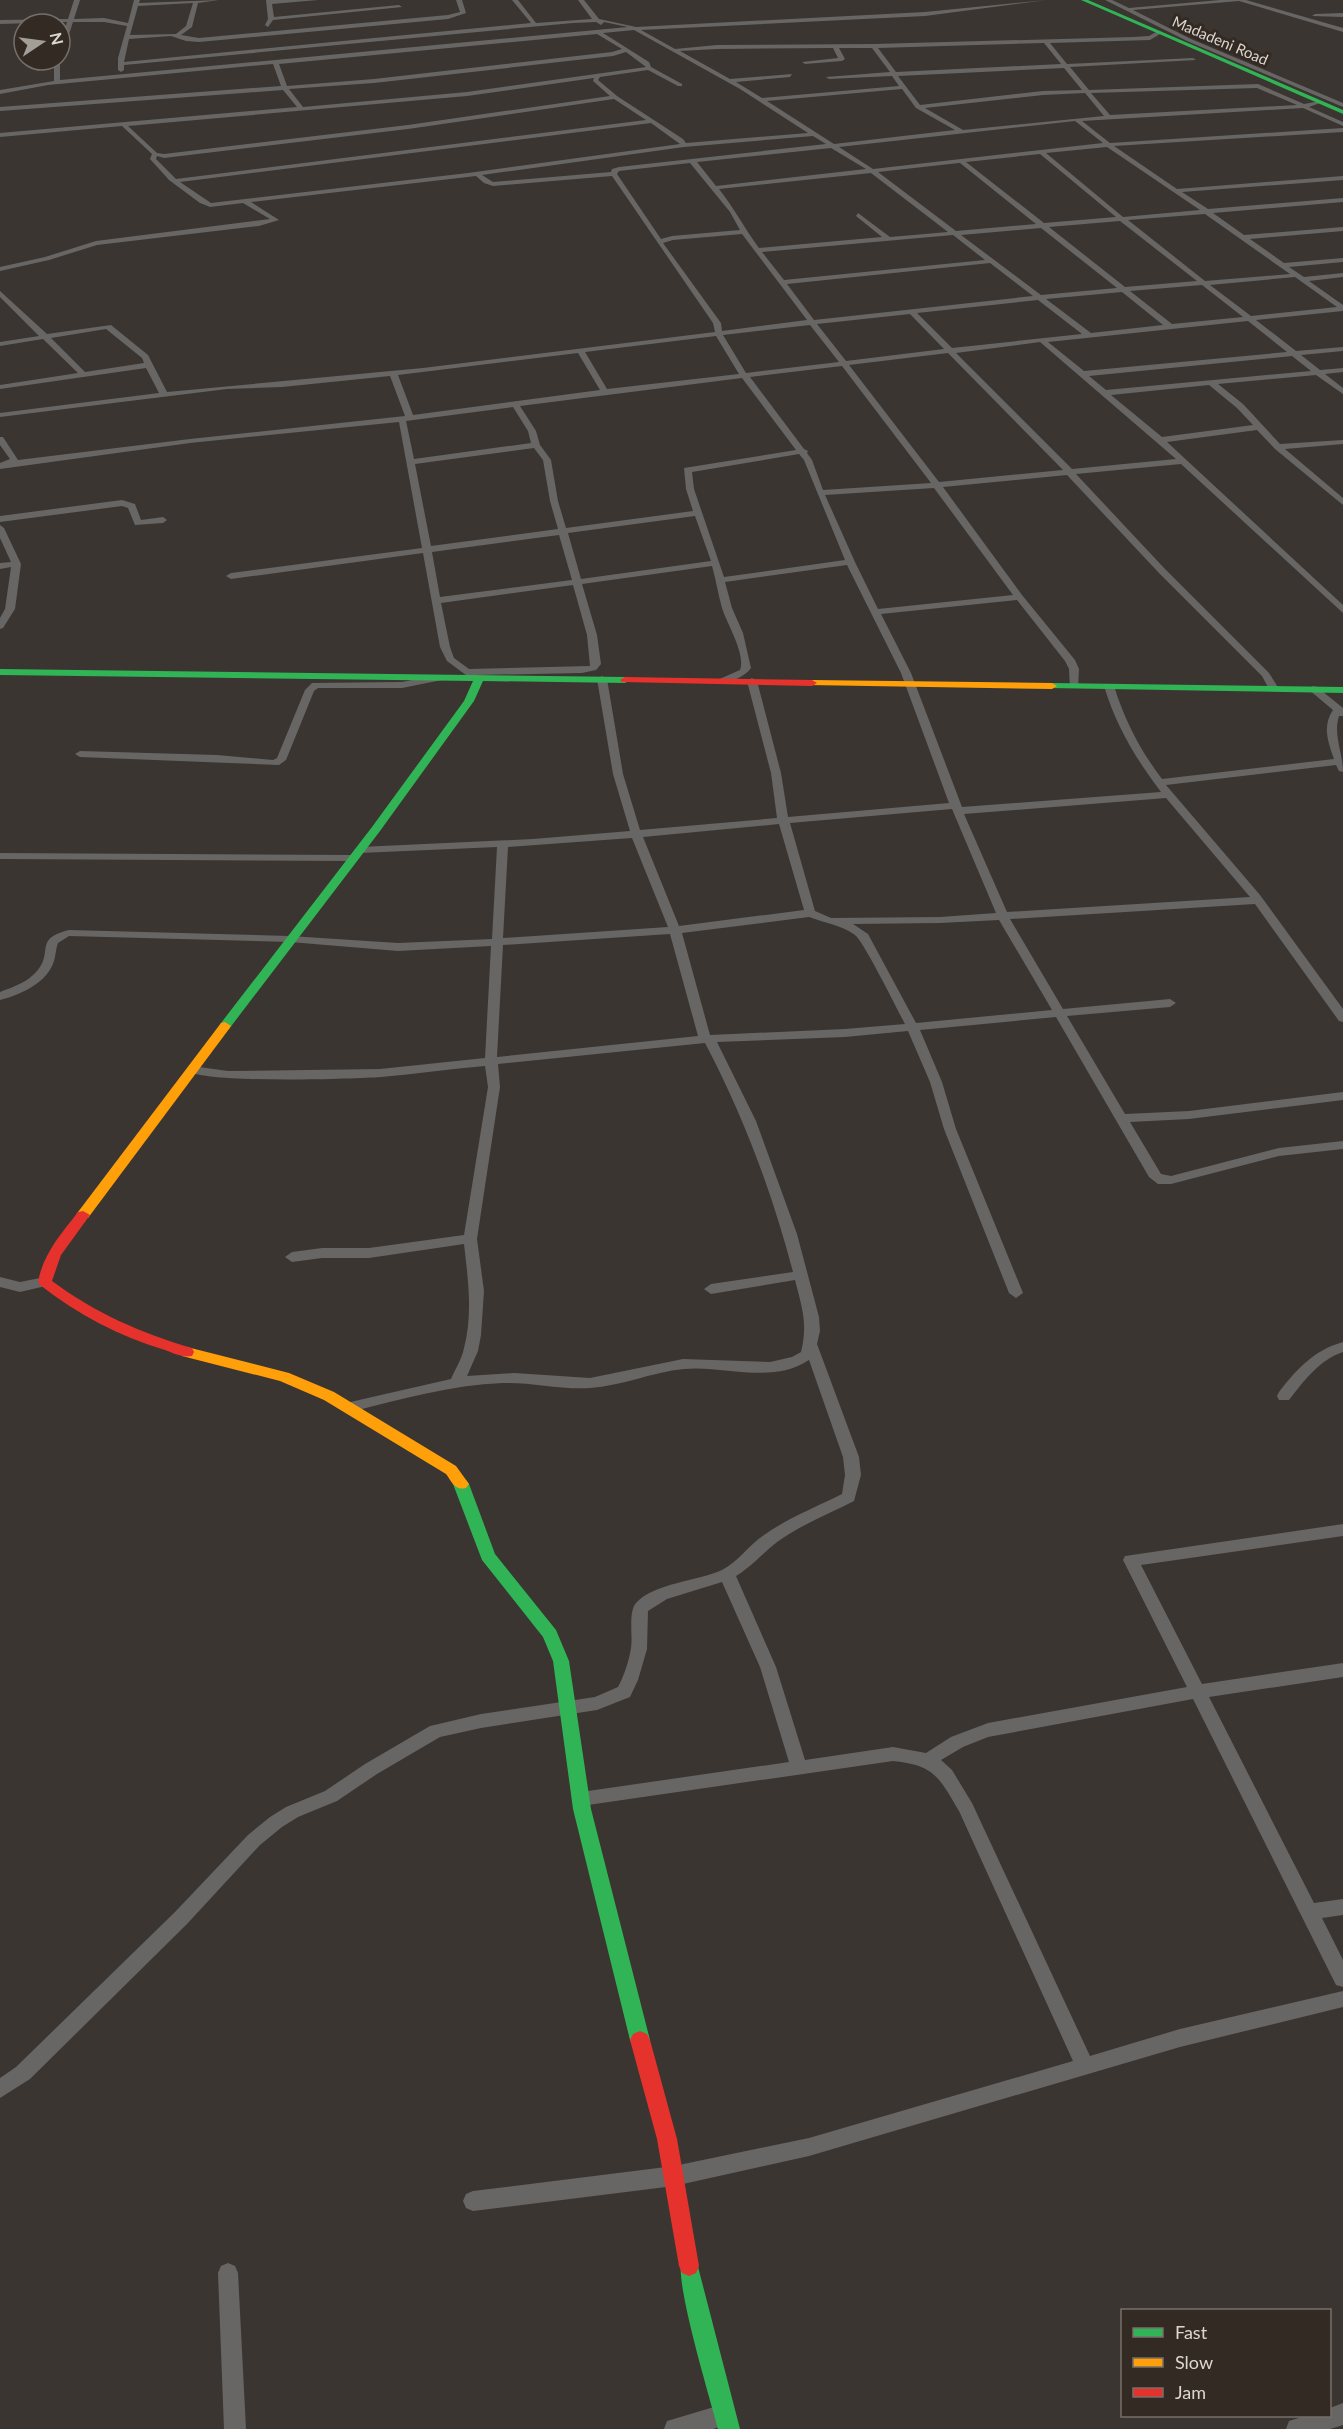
<svg xmlns="http://www.w3.org/2000/svg" width="1343" height="2429" font-family="Lato,sans-serif">
	<rect width="100%" height="100%" fill="#3a3530"/>
	<g fill="none" stroke-linecap="round" stroke-linejoin="round">
		<g fill="#676664" fill-rule="evenodd">
			<path d="M 74,0 L 80,0 L 74,19 L 104,18 L 128,23 L 134,0 L 140,0 L 139,3 L 219,0 L 198,3 L 192,27 L 181,35 L 199,38 L 448,15 L 460,12 L 456,0 L 462,0 L 466,13 L 448,19 L 199,42 L 186,41 L 171,36 L 129,39 L 124,62 L 531,23 L 512,0 L 518,0 L 536,23 L 592,19 L 578,0 L 584,0 L 599,19 L 636,27 L 925,12 L 1047,0 L 925,16 L 641,30 L 675,49 L 717,45 L 874,44 L 1133,37 L 1149,36 L 1158,31 L 1160,34 L 1150,40 L 1050,43 L 1067,64 L 1193,58 L 1196,60 L 1070,67 L 1089,90 L 1258,84 L 1304,104 L 1320,101 L 1320,103 L 1309,107 L 1343,122 L 1343,126 L 1303,108 L 1082,121 L 1110,143 L 1343,128 L 1343,132 L 1114,146 L 1177,189 L 1343,176 L 1343,180 L 1182,192 L 1208,209 L 1343,198 L 1343,202 L 1213,213 L 1244,235 L 1343,227 L 1343,231 L 1250,239 L 1284,263 L 1343,258 L 1343,262 L 1289,267 L 1304,277 L 1343,273 L 1343,277 L 1309,281 L 1343,305 L 1343,311 L 1256,320 L 1296,351 L 1343,347 L 1343,351 L 1301,355 L 1320,370 L 1343,368 L 1343,372 L 1325,374 L 1343,388 L 1343,394 L 1316,375 L 1218,384 L 1243,404 L 1280,444 L 1343,440 L 1343,444 L 1285,449 L 1343,498 L 1343,505 L 1275,449 L 1257,430 L 1167,442 L 1343,605 L 1343,613 L 1181,464 L 1076,474 L 1165,569 L 1269,673 L 1279,689 L 1278,691 L 1270,691 L 1262,676 L 1159,573 L 1067,475 L 943,487 L 1022,595 L 1075,660 L 1079,669 L 1078,688 L 1070,688 L 1069,669 L 1065,661 L 1017,600 L 881,614 L 911,673 L 962,807 L 1161,792 C 1136,759 1116,726 1104,686 L 1105,684 L 1113,684 L 1114,686 C 1125,721 1140,750 1162,779 L 1334,759 C 1328,742 1322,726 1333,710 L 1308,689 L 1313,686 L 1317,687 L 1343,708 L 1343,716 L 1339,716 C 1333,735 1343,753 1343,772 L 1339,771 L 1336,765 L 1166,785 L 1260,895 L 1343,1009 L 1343,1022 L 1339,1021 L 1255,904 L 1010,919 L 1063,1009 L 1170,999 L 1176,1003 L 1170,1007 L 1067,1016 L 1125,1114 L 1189,1111 L 1343,1092 L 1343,1100 L 1189,1119 L 1130,1122 L 1161,1174 L 1171,1176 L 1279,1148 L 1343,1141 L 1343,1149 L 1279,1156 L 1171,1184 L 1158,1184 L 1149,1177 L 1056,1017 L 920,1030 L 942,1082 L 956,1129 L 1023,1293 L 1016,1298 L 1009,1293 L 944,1129 L 930,1082 L 908,1031 L 845,1037 L 717,1042 L 756,1121 L 797,1234 L 819,1317 L 820,1331 L 817,1344 L 859,1457 L 861,1475 L 854,1501 C 831,1513 805,1523 783,1538 C 766,1549 753,1566 736,1576 L 776,1667 L 805,1760 L 893,1747 L 926,1753 L 951,1737 L 988,1723 L 1187,1687 L 1123,1560 L 1125,1556 L 1343,1524 L 1343,1536 L 1141,1565 L 1202,1684 L 1343,1663 L 1343,1677 L 1209,1697 L 1314,1903 L 1343,1899 L 1343,1915 L 1322,1918 L 1343,1960 L 1343,1987 L 1336,1985 L 1193,1699 L 988,1737 L 963,1747 L 941,1760 L 952,1770 L 972,1803 L 1090,2056 L 1180,2029 L 1343,1991 L 1343,2007 L 1180,2047 L 809,2156 L 674,2186 L 473,2211 L 466,2208 L 463,2201 L 466,2194 L 473,2191 L 674,2166 L 809,2138 L 1073,2061 L 959,1811 C 939,1777 934,1765 893,1761 L 581,1806 L 575,1804 L 572,1799 L 575,1794 L 581,1792 L 789,1762 L 760,1667 L 722,1582 L 667,1599 L 648,1611 L 647,1649 L 638,1680 L 630,1697 L 597,1710 L 481,1728 L 440,1737 L 377,1774 L 337,1801 L 298,1817 L 282,1827 L 260,1845 L 187,1924 L 30,2079 L 0,2098 L 0,2078 L 16,2067 L 175,1912 L 248,1835 L 270,1817 L 286,1807 L 325,1791 L 365,1764 L 430,1726 L 481,1714 L 595,1697 L 618,1687 C 624,1676 629,1661 631,1648 C 633,1636 628,1612 636,1603 C 654,1583 698,1581 722,1570 C 738,1562 749,1545 764,1535 C 788,1518 816,1507 842,1494 L 845,1475 L 843,1457 L 809,1360 C 772,1385 724,1365 684,1369 C 652,1372 622,1386 590,1388 C 561,1390 532,1382 503,1383 C 451,1385 401,1399 351,1412 L 346,1411 L 344,1407 L 346,1403 L 451,1379 C 455,1369 462,1359 464,1348 C 473,1314 468,1279 464,1244 L 369,1258 L 322,1258 L 292,1262 L 285,1257 L 292,1252 L 322,1248 L 369,1248 L 464,1235 L 488,1087 L 485,1066 C 450,1069 415,1074 381,1077 C 352,1079 201,1084 186,1070 L 192,1066 L 228,1071 L 380,1069 L 485,1058 L 491,946 L 398,951 L 290,942 L 69,936 L 58,943 C 55,951 56,959 52,966 C 43,985 19,995 0,1000 L 0,992 C 13,987 28,982 37,971 C 54,952 33,939 69,930 L 290,936 L 398,943 L 492,939 L 497,847 L 360,853 L 354,850 L 360,847 L 533,839 L 630,831 L 613,774 L 597,679 L 602,676 L 607,679 L 623,774 L 640,830 L 777,818 L 771,773 L 747,681 L 752,678 L 757,681 L 781,773 L 788,817 L 949,803 L 901,673 L 847,565 L 725,582 L 732,608 L 743,633 L 751,668 C 745,677 724,687 715,681 L 740,670 C 746,654 727,624 722,608 C 718,594 716,580 712,566 L 582,584 L 597,635 L 601,664 L 596,670 L 582,673 L 476,675 L 479,678 L 474,681 L 447,661 L 440,647 L 423,553 L 231,579 L 226,576 L 231,573 L 422,548 L 399,422 L 190,443 L 0,469 L 0,463 L 10,459 L 0,445 L 0,437 L 3,437 L 18,460 L 190,439 L 405,416 L 390,376 L 282,387 L 227,389 L 0,417 L 0,413 L 159,393 L 146,368 L 0,389 L 0,385 L 78,373 L 43,339 L 0,346 L 0,342 L 39,336 L 0,297 L 0,291 L 47,334 L 111,325 L 148,355 L 167,392 L 423,368 L 715,332 L 713,323 L 612,176 L 493,186 L 484,183 L 476,176 L 251,202 L 279,220 L 259,226 L 97,245 L 49,260 L 0,271 L 0,267 L 45,257 L 96,241 L 270,219 L 243,203 L 210,207 L 200,203 L 169,180 L 150,159 L 152,154 L 122,126 L 0,137 L 0,133 L 297,107 L 283,90 L 0,111 L 0,107 L 281,86 L 273,64 L 48,85 L 0,94 L 0,90 L 54,81 L 54,60 L 60,60 L 60,80 L 628,27 L 604,22 L 601,25 L 596,22 L 573,23 L 124,65 L 124,70 L 121,72 L 118,70 L 118,58 L 127,26 L 104,22 L 73,22 L 63,53 L 60,55 L 60,44 L 67,22 L 0,24 L 0,20 L 68,19 ZM 193,3 L 186,26 L 176,34 L 130,35 L 138,6 ZM 634,30 L 740,89 L 808,133 L 686,143 L 683,139 L 617,96 L 598,80 L 600,77 L 648,70 L 678,86 L 682,86 L 682,84 L 651,67 L 649,62 L 603,33 ZM 597,34 L 622,49 L 612,52 L 374,79 L 287,86 L 279,64 ZM 1044,43 L 1061,64 L 896,72 L 878,48 ZM 833,48 L 838,58 L 802,62 L 805,64 L 842,61 L 845,59 L 839,48 L 872,48 L 890,72 L 826,77 L 829,79 L 892,76 L 899,86 L 762,98 L 736,82 L 790,77 L 792,74 L 730,79 L 680,51 L 717,49 ZM 626,52 L 646,67 L 467,92 L 303,107 L 289,89 L 374,83 L 613,56 ZM 1064,68 L 1082,90 L 1043,91 L 920,105 L 898,76 ZM 594,78 L 593,81 L 610,96 L 408,125 L 164,154 L 157,153 L 128,126 L 467,96 ZM 1257,88 L 1297,105 L 1110,115 L 1091,93 ZM 902,89 L 916,108 L 955,130 L 834,144 L 767,101 ZM 1085,93 L 1104,116 L 963,130 L 925,108 L 1043,95 ZM 614,99 L 646,120 L 176,179 L 156,159 L 157,156 L 164,158 L 408,129 ZM 1075,121 L 1103,143 L 873,169 L 839,147 ZM 651,123 L 680,144 L 468,173 L 211,203 L 180,182 ZM 813,136 L 826,144 L 619,167 L 612,169 L 611,172 L 493,182 L 482,175 L 684,147 ZM 1107,147 L 1200,210 L 1123,217 L 1046,153 ZM 831,148 L 866,169 L 716,186 L 697,162 ZM 1040,154 L 1116,217 L 1044,223 L 966,162 ZM 690,163 L 730,212 L 740,230 L 672,236 L 661,239 L 617,174 L 619,171 ZM 959,163 L 960,163 L 1036,224 L 956,231 L 878,172 ZM 871,173 L 948,232 L 890,237 L 858,213 L 856,216 L 882,237 L 759,248 C 745,229 734,208 719,189 ZM 1205,214 L 1290,274 L 1205,281 L 1128,220 ZM 1120,221 L 1197,281 L 1125,287 L 1049,227 ZM 1041,228 L 1117,288 L 1041,295 L 961,235 ZM 742,234 L 807,320 L 722,331 L 721,323 L 663,243 L 673,240 ZM 953,235 L 985,260 L 784,280 L 762,252 ZM 990,263 L 1033,296 L 814,320 L 787,284 ZM 1295,277 L 1337,307 L 1251,316 L 1210,285 ZM 1202,285 L 1243,317 L 1172,324 L 1130,291 ZM 1122,292 L 1163,325 L 1091,333 L 1046,299 ZM 1038,300 L 1082,334 L 952,348 L 917,313 ZM 910,314 L 944,349 L 846,361 L 817,324 ZM 1248,321 L 1287,352 L 1084,371 L 1048,342 ZM 810,325 L 839,362 L 746,373 L 723,335 ZM 106,329 L 142,358 L 144,363 L 85,372 L 51,338 ZM 716,336 L 739,374 L 607,389 L 585,352 ZM 1040,342 L 1176,459 L 1072,469 L 956,353 ZM 578,353 L 600,390 L 413,415 L 398,375 ZM 948,353 L 1063,470 L 939,482 L 849,365 ZM 1292,356 L 1311,371 L 1106,390 L 1089,376 ZM 842,366 L 931,483 L 823,490 L 812,460 L 807,453 L 808,451 L 804,449 L 750,377 ZM 742,378 L 796,450 L 684,468 L 686,489 L 693,511 L 566,528 L 558,501 L 551,460 L 540,445 L 536,431 L 520,406 ZM 1209,385 L 1237,408 L 1253,425 L 1162,437 L 1111,395 ZM 513,407 L 528,431 L 531,443 L 414,459 L 406,421 ZM 534,448 L 543,460 L 550,501 L 558,529 L 431,546 L 415,464 ZM 799,454 L 804,460 L 845,560 L 724,577 L 694,489 L 692,472 ZM 934,488 L 1013,595 L 878,609 L 855,562 L 825,495 ZM 695,516 L 711,561 L 581,579 L 568,533 ZM 559,535 L 572,580 L 440,597 L 432,552 ZM 573,585 L 587,635 L 590,666 L 469,669 L 454,658 L 450,647 L 441,603 ZM 1166,798 L 1250,897 L 1007,912 L 964,814 ZM 952,809 L 996,913 L 940,917 L 831,918 L 815,911 L 790,823 ZM 779,824 L 804,910 L 679,926 L 643,837 ZM 632,838 L 668,927 L 503,938 L 508,847 ZM 809,917 C 825,923 841,925 855,935 C 864,942 897,1009 905,1024 L 845,1029 L 710,1035 L 682,933 ZM 999,920 L 1052,1010 L 916,1023 L 868,934 L 853,924 L 940,923 ZM 670,934 L 698,1036 L 497,1057 L 503,945 ZM 705,1043 C 743,1115 772,1192 793,1272 L 711,1284 L 704,1289 L 711,1294 L 795,1280 C 802,1308 808,1323 801,1352 L 792,1357 L 770,1362 L 683,1359 L 590,1378 L 514,1373 L 467,1376 L 478,1351 L 481,1335 L 484,1291 L 477,1239 L 500,1087 L 498,1064 Z"/>
			<path d="M 266,0 L 318,0 L 272,4 L 274,17 L 399,5 L 402,7 L 273,20 L 268,27 L 265,25 L 268,19 Z"/>
			<path d="M 1105,0 L 1112,0 L 1129,8 L 1220,0 L 1246,0 L 1343,28 L 1343,32 L 1239,1 L 1133,10 L 1191,39 L 1343,103 L 1343,107 L 1187,41 Z"/>
			<path d="M 1343,13 L 1343,17 L 1312,16 L 1315,14 Z"/>
			<path d="M 122,500 L 135,504 L 141,520 L 163,517 L 167,520 L 163,523 L 135,525 L 128,508 L 122,506 L 0,522 L 0,516 Z"/>
			<path d="M 0,525 L 4,528 L 21,564 L 15,609 L 3,628 L 0,629 L 0,618 L 5,609 L 11,567 L 0,569 L 0,563 L 11,562 L 0,538 Z"/>
			<path d="M 439,675 L 444,678 L 442,680 L 402,688 L 318,688 L 314,691 L 286,760 L 279,765 L 80,757 L 75,754 L 80,751 L 217,755 L 273,760 L 277,758 L 305,690 L 312,683 L 402,682 Z"/>
			<path d="M 0,853 L 353,855 L 359,858 L 353,861 L 0,859 Z"/>
			<path d="M 0,1277 L 20,1282 L 45,1277 L 52,1282 L 50,1285 L 20,1292 L 0,1287 Z"/>
			<path d="M 1343,1342 L 1343,1352 C 1319,1360 1304,1381 1289,1400 L 1279,1400 L 1277,1396 L 1279,1392 C 1297,1369 1314,1350 1343,1342 Z"/>
			<path d="M 228,2263 L 235,2266 L 238,2273 L 246,2429 L 224,2429 L 218,2273 L 221,2266 Z"/>
			<path d="M 1343,2403 L 1343,2425 L 1330,2429 L 1286,2429 L 1289,2421 L 1305,2416 L 1330,2416 L 1330,2408 Z"/>
			<path d="M 724,2404 L 732,2407 L 735,2415 L 732,2423 L 713,2429 L 664,2429 L 667,2421 Z"/>
		</g>
		<g fill="#30b455" fill-rule="evenodd">
			<path d="M 1081,0 L 1088,0 L 1343,110 L 1343,114 Z"/>
			<path d="M 0,669 L 625,677 L 630,680 L 625,683 L 483,681 L 474,701 L 380,831 L 229,1029 L 225,1030 L 219,1026 L 221,1023 L 372,827 L 464,701 L 473,681 L 0,675 Z"/>
			<path d="M 1052,683 L 1343,687 L 1343,693 L 1048,688 L 1047,686 Z"/>
			<path d="M 461,1478 L 466,1480 L 469,1484 L 495,1554 L 556,1630 L 569,1661 L 591,1809 L 650,2040 L 647,2046 L 640,2049 L 633,2046 L 630,2040 L 573,1809 L 553,1661 L 543,1637 L 482,1560 L 453,1484 L 456,1480 Z"/>
			<path d="M 689,2256 L 696,2259 L 740,2429 L 718,2429 C 711,2401 673,2278 682,2259 Z"/>
		</g>
		<g fill="#ff9f0a" fill-rule="evenodd">
			<path d="M 812,680 L 1052,683 L 1057,686 L 1052,689 L 808,685 L 808,681 Z"/>
			<path d="M 225,1022 L 231,1026 L 229,1029 L 88,1218 L 78,1218 L 76,1215 L 78,1212 L 221,1023 Z"/>
			<path d="M 187,1347 L 289,1373 L 334,1392 L 456,1466 L 469,1484 L 466,1488 C 455,1491 452,1482 446,1474 L 324,1400 L 280,1381 L 182,1356 L 180,1352 L 182,1348 Z"/>
		</g>
		<g fill="#e5322d" fill-rule="evenodd">
			<path d="M 625,677 L 812,680 L 817,683 L 812,686 L 622,682 L 620,680 Z"/>
			<path d="M 83,1211 L 90,1215 L 61,1255 L 52,1281 C 95,1313 141,1333 192,1348 L 194,1352 L 192,1356 C 183,1358 173,1353 165,1350 C 119,1336 78,1315 40,1285 L 38,1282 C 43,1254 61,1234 78,1212 Z"/>
			<path d="M 640,2031 L 647,2034 L 650,2040 L 677,2139 L 699,2266 L 696,2273 L 689,2276 L 682,2273 L 679,2266 L 657,2139 L 630,2040 L 633,2034 Z"/>
		</g>
	</g>
	<g text-anchor="middle" stroke-width="6" stroke-linejoin="round" paint-order="stroke">
		<g font-size="15" fill="#ddd7d2" stroke="#332a23">
			<text transform="translate(1220 41) rotate(23)" y="5">Madadeni Road</text>
		</g>
	</g>
	<rect x="1121" y="2309" width="210" height="108" fill="#332a23" stroke="#776f69" stroke-width="1.5"/>
	<rect x="1133" y="2328" width="30" height="9" fill="#30b455" stroke="#776f69" stroke-width="1.5"/>
	<text x="1175" y="2339" font-size="18" fill="#ddd7d2">Fast</text>
	<rect x="1133" y="2358" width="30" height="9" fill="#ff9f0a" stroke="#776f69" stroke-width="1.5"/>
	<text x="1175" y="2369" font-size="18" fill="#ddd7d2">Slow</text>
	<rect x="1133" y="2388" width="30" height="9" fill="#e5322d" stroke="#776f69" stroke-width="1.5"/>
	<text x="1175" y="2399" font-size="18" fill="#ddd7d2">Jam</text>
	<g transform="translate(42 42) rotate(77)"><circle r="28" fill="#332a23" stroke="#776f69" stroke-width="1.5"/>
	<path d="M0-4.5L10 22L0 15L-10 22Z" fill="#a49e99"/>
	<text y="-9" font-size="16" font-weight="bold" text-anchor="middle" fill="#ddd7d2">N</text>
	</g>
</svg>
